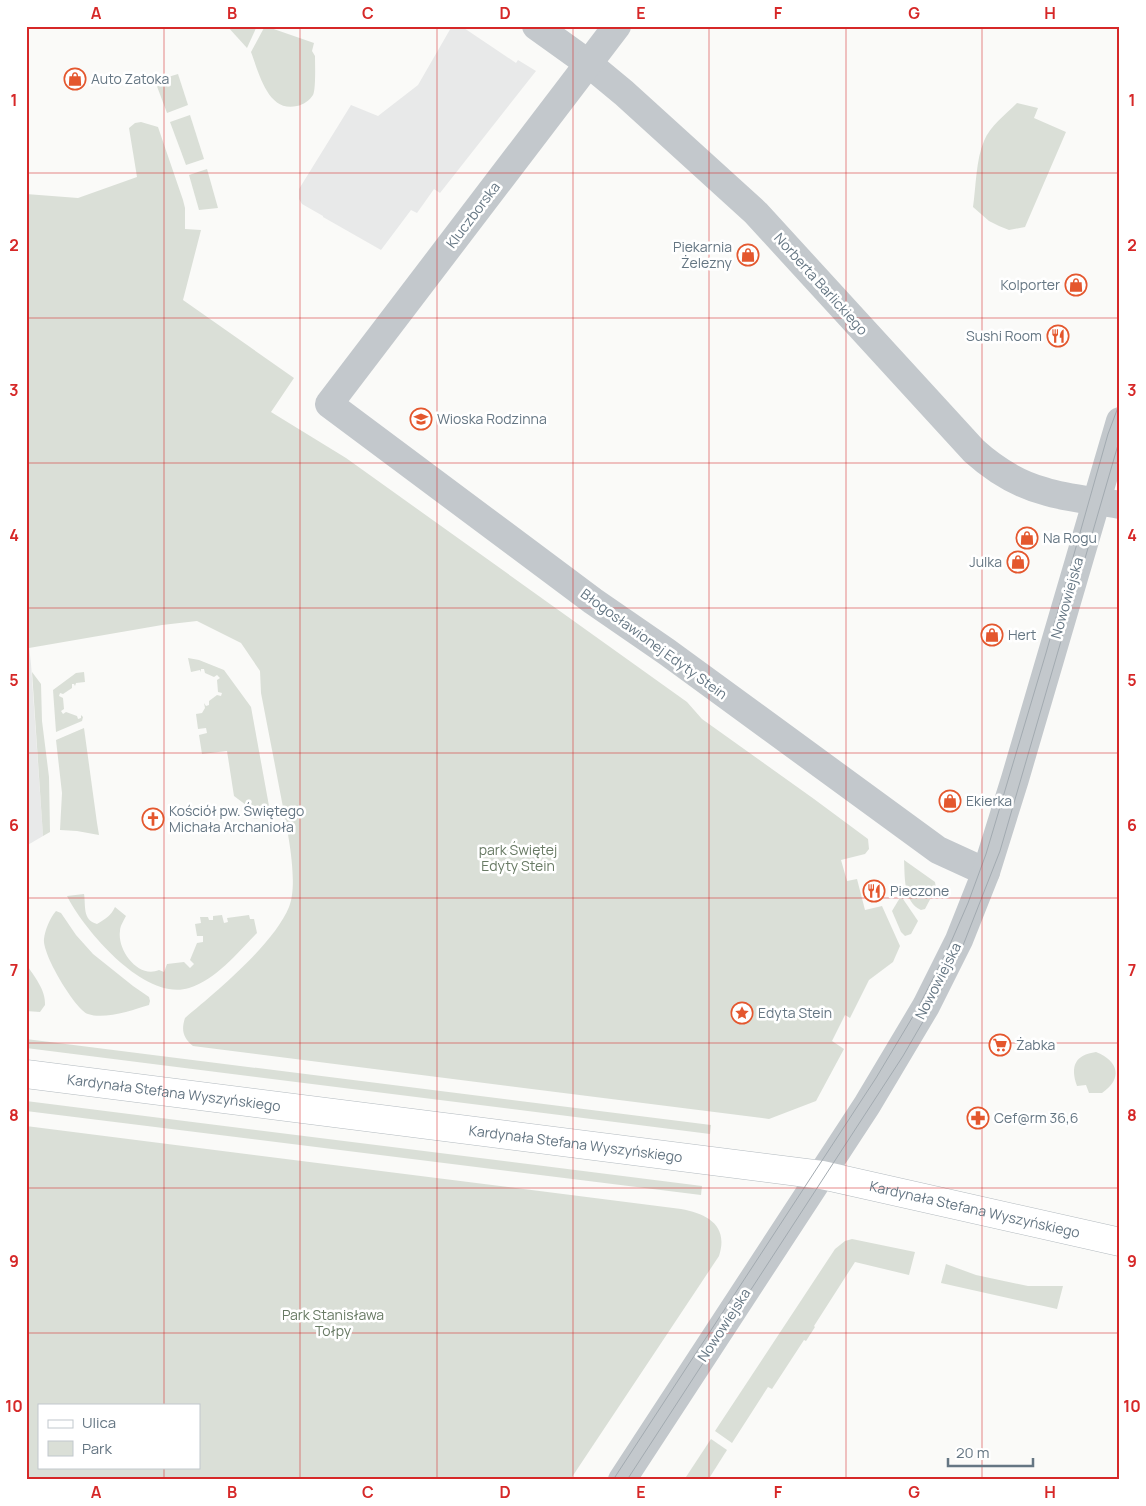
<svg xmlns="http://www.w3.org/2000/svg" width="1146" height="1506" font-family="Manrope,sans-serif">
	<rect width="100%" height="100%" fill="#fafaf8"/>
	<g fill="#e8e9e9">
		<path d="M 452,26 L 461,26 L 516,63 L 518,60 L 536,71 L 440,193 L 434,189 L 417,213 L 411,210 L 381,250 L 323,217 L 323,216 L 302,204 L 299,199 L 299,189 L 351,105 L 378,116 L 418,85 Z"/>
		<path d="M 26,636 L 28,637 L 31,664 L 43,836 L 26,846 Z"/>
	</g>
	<g fill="#dadfd7" fill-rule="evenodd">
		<path d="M 227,26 L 257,26 L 247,48 Z"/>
		<path d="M 265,26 L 314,43 L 312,51 L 315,56 C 315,64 316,89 313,95 C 310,100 303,105 297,106 C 268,113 259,73 251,52 Z"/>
		<path d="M 178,74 L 188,105 L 167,113 L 155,81 Z"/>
		<path d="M 1017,103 L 1038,108 L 1034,118 L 1066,132 L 1025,227 L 1009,230 L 999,226 L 989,221 L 973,207 C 976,187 976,159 984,141 C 990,126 1006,114 1017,103 Z"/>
		<path d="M 190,115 L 204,159 L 186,165 L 170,122 Z"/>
		<path d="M 141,122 L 158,127 L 183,200 L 185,208 L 185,229 L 201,230 L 183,300 L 294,378 L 271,412 L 346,458 L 687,702 L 702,719 L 814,799 L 868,839 L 869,849 L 865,854 L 841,860 L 847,881 L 857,879 L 865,910 L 882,906 L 900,946 L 893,962 L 869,980 L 850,1018 L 845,1015 L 832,1041 L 844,1049 L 816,1101 L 769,1119 L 193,1046 C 183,1038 181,1030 185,1018 C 216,992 274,944 289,907 C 299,883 287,828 282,802 C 275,765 268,729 261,693 L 260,671 L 241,643 L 197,621 L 162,625 L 29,648 L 28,637 L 26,636 L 26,194 L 78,198 L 137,177 L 129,128 L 135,123 Z"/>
		<path d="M 207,169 L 218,208 L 199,210 L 189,175 Z"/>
		<path d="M 188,658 L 199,660 L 224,670 L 251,707 L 269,806 C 267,815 262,818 254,819 L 246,805 L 234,796 L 227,751 L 202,754 L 199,735 L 207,733 L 206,728 L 198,729 L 196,714 L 202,713 L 205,708 L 204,703 L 206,706 L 209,705 L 209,701 L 217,695 L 221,696 L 222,693 L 218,692 L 217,680 L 220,678 L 217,675 L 214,677 L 205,673 L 204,669 L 201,669 L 201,672 L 200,670 L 191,672 Z"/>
		<path d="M 32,672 L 41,684 L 42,721 L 49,777 L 50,832 L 43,836 Z"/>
		<path d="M 84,672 L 85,682 L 76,683 L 75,686 L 74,684 L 72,684 L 72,688 L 63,694 L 60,693 L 59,696 L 63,698 L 64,709 L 61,711 L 63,714 L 66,712 L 77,716 L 78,719 L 81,718 L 81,715 L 83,717 L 82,721 L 56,732 L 53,690 L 76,673 Z"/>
		<path d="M 84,728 L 97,823 L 99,835 L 77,831 L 60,830 L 62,793 L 56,740 Z"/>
		<path d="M 904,860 L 935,882 L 936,888 L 925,909 L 921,910 C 903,902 905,876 904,860 Z"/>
		<path d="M 84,894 C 86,905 82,920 97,924 C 105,919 111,916 115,907 L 126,916 C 124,920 120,926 120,931 C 117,950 138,979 159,970 L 164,972 L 167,964 L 184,962 L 190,968 L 194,964 L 190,960 L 197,943 L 203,942 L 203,936 L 197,936 L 195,924 L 201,923 L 200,917 L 208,917 L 209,920 L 213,920 L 213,916 L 222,915 L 224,923 L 228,922 L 227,918 L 249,915 L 250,919 L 254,919 L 257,933 C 236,954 217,979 189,988 C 145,1002 84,930 67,896 Z"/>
		<path d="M 901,896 L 918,921 L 911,934 L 905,936 L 901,932 L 892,911 Z"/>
		<path d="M 56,911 L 61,913 L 76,935 L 93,954 L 133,986 L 149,997 L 150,1001 L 149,1005 C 133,1010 104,1020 88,1014 C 75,1009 42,954 44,939 C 45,930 50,918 56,911 Z"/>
		<path d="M 26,964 C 34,976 46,990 45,1005 L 40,1012 L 26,1011 Z"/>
		<path d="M 26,1039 L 711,1125 L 710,1134 L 26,1048 Z"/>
		<path d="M 1096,1052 C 1119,1061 1123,1079 1102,1093 L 1089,1093 L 1086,1085 L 1077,1086 C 1070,1066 1075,1055 1096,1052 Z"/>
		<path d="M 26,1101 L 702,1186 L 701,1195 L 26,1111 Z"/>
		<path d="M 26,1126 L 681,1209 C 707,1214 729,1225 719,1256 L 570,1480 L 26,1480 ZM 39,1405 L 199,1405 L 199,1467 L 39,1467 Z"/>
		<path d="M 852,1239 L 915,1252 L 909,1275 L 855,1262 L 814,1326 L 815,1327 L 806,1341 L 804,1340 L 772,1389 L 768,1387 L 732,1443 L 715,1431 L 835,1249 L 845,1241 Z"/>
		<path d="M 946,1264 L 976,1275 L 1028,1286 L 1063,1286 L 1057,1309 L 941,1283 Z"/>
		<path d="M 711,1439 L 727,1450 L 708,1480 L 684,1480 Z"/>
	</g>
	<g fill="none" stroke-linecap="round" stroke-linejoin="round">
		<g stroke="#b3babf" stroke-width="29">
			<g id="secondary">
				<path id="s1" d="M 26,1074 L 822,1175 L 1120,1242"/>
			</g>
		</g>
		<g stroke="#c3c8cc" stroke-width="28">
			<path d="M 536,26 L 589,64 L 624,93 L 756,213 L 974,451 C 994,469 1018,484 1044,491 C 1068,499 1095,500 1120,505"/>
			<path d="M 617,26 L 329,404 L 593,601 L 667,652 L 938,850 L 986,872"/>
		</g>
		<path stroke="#c3c8cc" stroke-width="28" d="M 622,1480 L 867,1105 L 926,1006 L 959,940 L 986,872 L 1015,779 L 1120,421"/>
		<use href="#secondary" stroke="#fff" stroke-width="28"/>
		<g stroke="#a2aab0" stroke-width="1">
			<path d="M 613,1480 L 876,1078 L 918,1008 L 948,949 L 968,903 L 986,854 L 1046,653 L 1108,434 L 1120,402"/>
			<path d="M 627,1480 L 903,1056 L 943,987 L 962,948 L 1000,851 L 1120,438"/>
		</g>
	</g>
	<path fill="none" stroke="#d62828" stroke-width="1" stroke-opacity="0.55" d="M 164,26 L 164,1405M 300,26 L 300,1480M 437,26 L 437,1480M 573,26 L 573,1480M 709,26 L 709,1480M 846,26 L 846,1480M 982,26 L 982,1480M 26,173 L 1120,173M 26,318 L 1120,318M 26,463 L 1120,463M 26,608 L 1120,608M 26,753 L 1120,753M 26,898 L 1120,898M 26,1043 L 1120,1043M 26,1188 L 1120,1188M 26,1333 L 1120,1333M 164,1467 L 164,1480"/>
	<defs>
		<g id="shop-ring" transform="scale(1.125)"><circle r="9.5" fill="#fff" stroke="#e4572e" stroke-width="1.5"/><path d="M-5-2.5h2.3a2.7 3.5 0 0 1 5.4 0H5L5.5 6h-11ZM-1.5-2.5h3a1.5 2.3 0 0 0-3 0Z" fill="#e4572e"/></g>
		<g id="restaurant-ring" transform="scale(1.125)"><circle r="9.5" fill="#fff" stroke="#e4572e" stroke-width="1.5"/><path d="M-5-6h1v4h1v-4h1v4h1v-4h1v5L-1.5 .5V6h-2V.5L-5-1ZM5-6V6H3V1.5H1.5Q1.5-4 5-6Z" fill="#e4572e"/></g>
		<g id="school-ring" transform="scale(1.125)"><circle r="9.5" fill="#fff" stroke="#e4572e" stroke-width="1.5"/><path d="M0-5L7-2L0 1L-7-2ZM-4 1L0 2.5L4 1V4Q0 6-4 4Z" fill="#e4572e"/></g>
		<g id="church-ring" transform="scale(1.125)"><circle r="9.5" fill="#fff" stroke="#e4572e" stroke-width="1.5"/><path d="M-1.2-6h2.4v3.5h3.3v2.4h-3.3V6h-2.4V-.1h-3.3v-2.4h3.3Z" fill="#e4572e"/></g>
		<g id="sight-ring" transform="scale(1.125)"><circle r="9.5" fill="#fff" stroke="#e4572e" stroke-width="1.5"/><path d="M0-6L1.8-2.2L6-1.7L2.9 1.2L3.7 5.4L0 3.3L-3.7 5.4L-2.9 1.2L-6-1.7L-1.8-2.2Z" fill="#e4572e"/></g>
		<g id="supermarket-ring" transform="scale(1.125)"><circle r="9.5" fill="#fff" stroke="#e4572e" stroke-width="1.5"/><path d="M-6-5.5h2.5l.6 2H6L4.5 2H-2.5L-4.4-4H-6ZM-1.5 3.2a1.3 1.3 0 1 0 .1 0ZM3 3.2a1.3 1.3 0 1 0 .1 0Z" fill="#e4572e"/></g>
		<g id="pharmacy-ring" transform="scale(1.125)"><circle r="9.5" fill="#fff" stroke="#e4572e" stroke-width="1.5"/><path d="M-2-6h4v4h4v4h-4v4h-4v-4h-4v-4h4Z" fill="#e4572e"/></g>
	</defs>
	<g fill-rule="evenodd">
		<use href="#shop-ring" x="75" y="79"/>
		<use href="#shop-ring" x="748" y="255"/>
		<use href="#shop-ring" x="1076" y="285"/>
		<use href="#restaurant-ring" x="1058" y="336"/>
		<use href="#school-ring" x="421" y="419"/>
		<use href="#shop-ring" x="1027" y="538"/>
		<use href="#shop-ring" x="1018" y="562"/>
		<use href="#shop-ring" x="992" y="635"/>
		<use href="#shop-ring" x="950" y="801"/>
		<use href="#church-ring" x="153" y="819"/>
		<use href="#restaurant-ring" x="874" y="891"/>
		<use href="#sight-ring" x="742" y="1013"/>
		<use href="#supermarket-ring" x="1000" y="1045"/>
		<use href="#pharmacy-ring" x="978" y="1118"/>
	</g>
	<g text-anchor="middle" stroke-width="5" stroke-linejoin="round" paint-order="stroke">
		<g font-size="14" fill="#657683" stroke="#fff" text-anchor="start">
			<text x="91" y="84">Auto Zatoka</text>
			<text x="732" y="252" text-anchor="end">Piekarnia<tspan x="732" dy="16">Żelezny</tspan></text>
			<text x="1060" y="290" text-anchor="end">Kolporter</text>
			<text x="1042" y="341" text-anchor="end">Sushi Room</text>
			<text x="437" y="424">Wioska Rodzinna</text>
			<text x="1043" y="543">Na Rogu</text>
			<text x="1002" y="567" text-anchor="end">Julka</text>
			<text x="1008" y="640">Hert</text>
			<text x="966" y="806">Ekierka</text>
			<text x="169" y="816">Kościół pw. Świętego<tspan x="169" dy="16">Michała Archanioła</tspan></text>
			<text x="890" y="896">Pieczone</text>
			<text x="758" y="1018">Edyta Stein</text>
			<text x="1016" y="1050">Żabka</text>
			<text x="994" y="1123">Cef@rm 36,6</text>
		</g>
		<g font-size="14" fill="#657683" stroke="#fff">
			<text transform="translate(473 215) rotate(-53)" y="5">Kluczborska</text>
			<text transform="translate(821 284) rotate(48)" y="5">Norberta Barlickiego</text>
			<text transform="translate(1067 598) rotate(-74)" y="5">Nowowiejska</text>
			<text transform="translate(654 644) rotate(36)" y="5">Błogosławionej Edyty Stein</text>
			<text transform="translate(938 981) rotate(-63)" y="5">Nowowiejska</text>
			<text dy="5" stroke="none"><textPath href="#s1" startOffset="149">Kardynała Stefana Wyszyńskiego</textPath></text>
			<text dy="5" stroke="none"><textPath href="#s1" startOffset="554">Kardynała Stefana Wyszyńskiego</textPath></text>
			<text dy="5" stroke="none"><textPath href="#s1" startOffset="959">Kardynała Stefana Wyszyńskiego</textPath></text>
			<text transform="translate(724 1325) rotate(-57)" y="5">Nowowiejska</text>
		</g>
		<g font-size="14" fill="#687a64" stroke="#fff">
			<text x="518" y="855">park Świętej<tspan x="518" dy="16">Edyty Stein</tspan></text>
			<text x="333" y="1320">Park Stanisława<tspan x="333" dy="16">Tołpy</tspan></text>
		</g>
	</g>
	<rect width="1146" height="1506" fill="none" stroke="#ffffff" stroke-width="55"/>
	<rect x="38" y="1404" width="162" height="65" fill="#ffffff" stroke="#c1c8cd"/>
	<rect x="48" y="1420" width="25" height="8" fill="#ffffff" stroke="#c1c8cd"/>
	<text x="82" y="1428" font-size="15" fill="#657683">Ulica</text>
	<rect x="48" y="1441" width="25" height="15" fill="#dadfd7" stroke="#c1c8cd"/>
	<text x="82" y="1454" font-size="15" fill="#657683">Park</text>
	<path d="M948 1458v8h85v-8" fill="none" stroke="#657683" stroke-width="2.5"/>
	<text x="956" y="1458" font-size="15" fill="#657683" stroke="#ffffff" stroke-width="4" paint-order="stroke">20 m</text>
	<rect x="28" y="28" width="1090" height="1450" fill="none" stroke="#d62828" stroke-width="2"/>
	<g font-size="16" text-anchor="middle" font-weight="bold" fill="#d62828">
		<text x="96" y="19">A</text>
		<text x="232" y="19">B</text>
		<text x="368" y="19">C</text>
		<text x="505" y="19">D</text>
		<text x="641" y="19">E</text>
		<text x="778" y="19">F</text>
		<text x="914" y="19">G</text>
		<text x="1050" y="19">H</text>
		<text x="14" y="106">1</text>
		<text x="1132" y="106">1</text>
		<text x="14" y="251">2</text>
		<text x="1132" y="251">2</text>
		<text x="14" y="396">3</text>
		<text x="1132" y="396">3</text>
		<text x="14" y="541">4</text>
		<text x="1132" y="541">4</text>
		<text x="14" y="686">5</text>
		<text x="1132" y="686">5</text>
		<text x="14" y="831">6</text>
		<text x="1132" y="831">6</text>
		<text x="14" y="976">7</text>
		<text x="1132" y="976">7</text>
		<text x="14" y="1121">8</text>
		<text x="1132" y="1121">8</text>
		<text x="14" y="1267">9</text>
		<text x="1132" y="1267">9</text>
		<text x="14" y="1412">10</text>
		<text x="1132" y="1412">10</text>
		<text x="96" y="1498">A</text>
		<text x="232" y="1498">B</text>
		<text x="368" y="1498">C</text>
		<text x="505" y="1498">D</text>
		<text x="641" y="1498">E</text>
		<text x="778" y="1498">F</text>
		<text x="914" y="1498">G</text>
		<text x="1050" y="1498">H</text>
	</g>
</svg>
